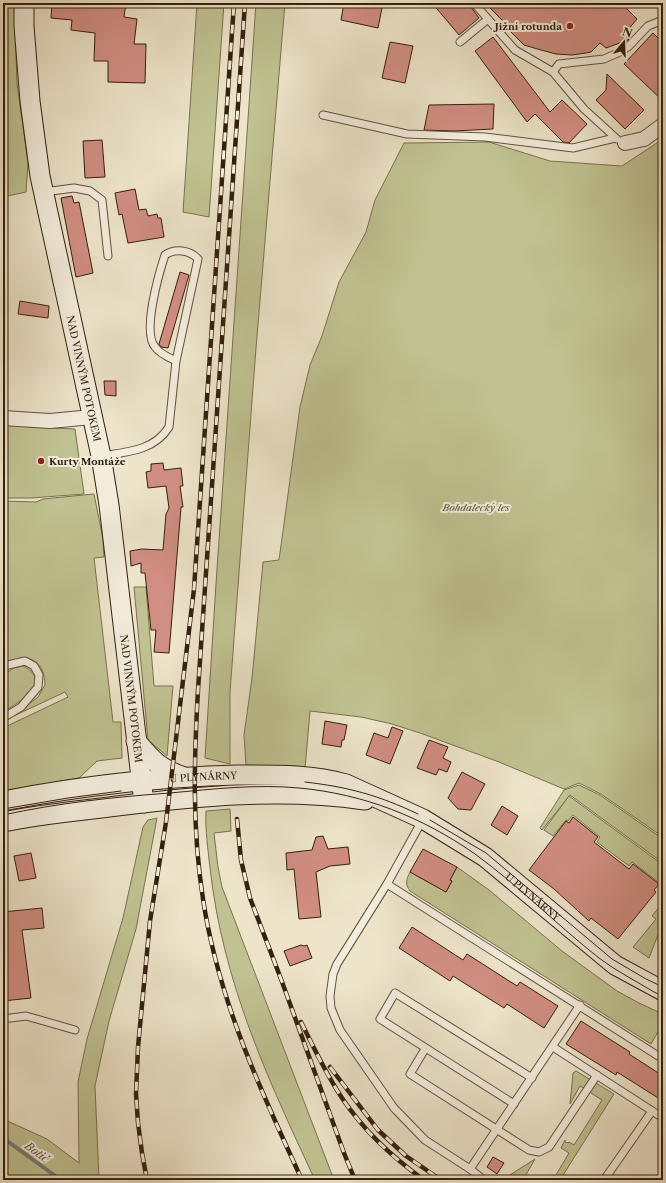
<svg xmlns="http://www.w3.org/2000/svg" width="666" height="1183" font-family="'Libre Caslon Text',serif">
	<rect width="100%" height="100%" fill="#ede4ca"/>
	<filter id="stains"><feTurbulence type="fractalNoise" baseFrequency=".005" numOctaves="4"/><feColorMatrix values="0 0 0 0 .2 0 0 0 0 .09 0 0 0 0 .02 0 0 0 .5 -.17"/></filter>
	<radialGradient id="worn" r=".72"><stop offset=".6" stop-color="#630" stop-opacity="0"/><stop offset="1" stop-color="#630" stop-opacity=".3"/></radialGradient>
	<g fill="#c0c291" stroke="#7a714e">
		<path d="M 3,3 L 14,3 L 17,83 L 28,163 L 26,192 L 3,197 Z"/>
		<path d="M 197,3 L 224,3 L 209,217 L 183,212 Z"/>
		<path d="M 256,3 L 285,3 L 256,348 L 230,692 L 230,764 L 205,758 L 216,584 Z"/>
		<path d="M 663,139 L 663,837 L 601,794 L 579,783 L 564,789 L 499,762 L 420,733 L 392,724 L 361,717 L 310,711 L 305,769 L 246,765 L 244,735 L 252,678 L 263,562 L 279,560 L 300,407 L 310,365 L 322,336 L 339,282 L 366,232 L 375,200 L 404,143 L 489,142 L 550,161 L 622,166 Z"/>
		<path d="M 3,424 L 31,427 L 75,429 L 84,494 L 31,498 L 3,498 Z"/>
		<path d="M 94,494 L 103,539 L 104,557 L 94,558 L 113,722 L 121,722 L 122,758 L 97,761 L 79,778 L 3,791 L 3,728 L 68,697 L 65,692 L 3,721 L 25,707 L 38,697 L 45,685 C 45,681 44,676 43,672 C 35,653 17,657 3,666 L 3,501 L 36,502 L 43,499 Z"/>
		<path d="M 134,587 L 146,587 L 154,686 L 173,686 L 167,756 L 148,740 Z"/>
		<path d="M 23,666 C 55,682 18,703 3,712 L 3,675 L 14,668 Z"/>
		<path d="M 579,785 L 600,795 L 663,839 L 663,863 L 570,795 L 542,830 L 540,828 L 564,790 Z"/>
		<path d="M 569,796 L 663,865 L 663,922 L 649,958 L 633,947 L 656,919 L 652,916 L 661,905 L 662,891 L 659,888 L 662,885 L 632,862 L 629,866 L 597,842 L 600,837 L 573,815 L 568,821 L 566,820 L 553,836 L 544,830 Z"/>
		<path d="M 230,809 L 231,831 L 214,833 L 218,867 L 222,887 L 334,1180 L 315,1180 C 267,1077 223,983 210,868 C 208,849 205,830 206,811 Z"/>
		<path d="M 157,818 L 136,929 L 109,1021 L 95,1086 L 99,1180 L 3,1180 L 3,1119 L 47,1139 L 79,1163 L 78,1082 L 87,1039 L 123,918 L 143,827 L 148,820 Z"/>
		<path d="M 457,867 L 489,890 L 562,951 L 617,991 L 639,1003 L 663,1014 L 663,1023 L 651,1044 L 410,891 C 405,884 406,880 410,872 L 446,892 L 452,881 L 450,880 Z"/>
		<path d="M 576,1071 L 614,1094 L 560,1180 L 553,1180 L 569,1153 L 561,1148 L 565,1140 L 565,1142 L 568,1143 L 569,1142 L 574,1145 L 602,1100 L 580,1086 L 570,1104 L 573,1073 Z"/>
		<path d="M 535,1159 L 523,1180 L 502,1180 Z"/>
	</g>
	<g fill="none" stroke-linecap="round" stroke-linejoin="round">
		<path stroke="#727e76" stroke-width="4" d="M 3,1138 L 61,1180"/>
	</g>
	<g fill="#d18e82" stroke="#35200c">
		<path d="M 52,3 L 126,3 L 124,17 L 137,19 L 134,44 L 146,44 L 145,83 L 108,82 L 108,61 L 94,61 L 95,33 L 71,30 L 72,20 L 51,18 Z"/>
		<path d="M 344,3 L 383,3 L 378,28 L 341,20 Z"/>
		<path d="M 432,3 L 468,3 L 479,18 L 459,35 Z"/>
		<path d="M 485,3 L 621,3 L 637,19 L 627,31 L 630,38 L 628,40 L 606,48 L 600,43 L 591,52 L 586,53 L 572,55 L 556,54 L 541,50 L 524,45 L 505,26 L 507,25 Z"/>
		<path d="M 653,33 L 663,43 L 663,101 L 624,64 Z"/>
		<path d="M 493,37 L 550,112 L 562,100 L 587,124 L 569,143 L 563,142 L 535,114 L 527,122 L 475,51 Z"/>
		<path d="M 390,42 L 413,46 L 405,83 L 382,78 Z"/>
		<path d="M 607,74 L 644,110 L 625,129 L 596,100 L 606,90 Z"/>
		<path d="M 494,104 L 493,129 L 454,131 L 424,130 L 429,105 Z"/>
		<path d="M 102,140 L 105,177 L 85,178 L 83,141 Z"/>
		<path d="M 135,189 L 139,210 L 146,209 L 148,216 L 157,214 L 158,218 L 161,218 L 164,237 L 128,243 L 122,214 L 119,215 L 115,193 Z"/>
		<path d="M 72,196 L 74,203 L 79,202 L 93,273 L 76,277 L 61,198 Z"/>
		<path d="M 180,272 L 189,275 L 168,348 L 161,347 L 159,344 Z"/>
		<path d="M 20,301 L 49,306 L 48,318 L 18,314 Z"/>
		<path d="M 104,381 L 116,381 L 116,396 L 105,395 Z"/>
		<path d="M 163,463 L 164,470 L 181,468 L 183,486 L 180,486 L 183,507 L 181,507 L 169,653 L 154,652 L 156,630 L 151,630 L 145,573 L 141,573 L 141,563 L 131,566 L 130,551 L 142,549 L 163,550 L 166,514 L 169,508 L 166,486 L 148,488 L 146,472 L 151,471 L 151,464 Z"/>
		<path d="M 325,721 L 347,725 L 344,740 L 342,740 L 341,747 L 322,744 Z"/>
		<path d="M 392,727 L 403,731 L 390,764 L 366,755 L 374,733 L 388,738 Z"/>
		<path d="M 429,740 L 448,747 L 443,758 L 451,762 L 447,772 L 439,769 L 436,775 L 417,768 Z"/>
		<path d="M 462,772 L 485,784 L 471,810 L 458,809 L 448,798 Z"/>
		<path d="M 502,806 L 518,816 L 507,835 L 491,825 Z"/>
		<path d="M 573,817 L 598,837 L 594,842 L 629,869 L 633,864 L 659,884 L 654,890 L 656,892 L 618,939 L 591,918 L 589,921 L 554,889 L 529,870 L 566,821 L 569,823 Z"/>
		<path d="M 323,836 L 328,849 L 348,847 L 350,864 L 330,866 L 316,872 L 321,917 L 299,919 L 294,869 L 287,870 L 286,853 L 312,850 L 316,837 Z"/>
		<path d="M 423,849 L 457,867 L 450,880 L 452,881 L 446,892 L 410,872 Z"/>
		<path d="M 31,853 L 36,878 L 19,881 L 14,856 Z"/>
		<path d="M 42,908 L 44,928 L 22,930 L 31,998 L 3,1001 L 3,912 Z"/>
		<path d="M 412,927 L 463,960 L 467,954 L 517,986 L 520,982 L 558,1006 L 544,1028 L 507,1004 L 504,1008 L 453,976 L 450,981 L 399,948 Z"/>
		<path d="M 301,945 L 304,946 L 307,945 L 312,958 L 290,966 L 284,951 Z"/>
		<path d="M 581,1021 L 630,1052 L 629,1054 L 663,1076 L 663,1101 L 617,1072 L 616,1075 L 566,1044 Z"/>
		<path d="M 493,1157 L 504,1163 L 497,1174 L 487,1167 Z"/>
	</g>
	<g fill="none" stroke-linecap="round" stroke-linejoin="round">
		<g stroke="#63513c" stroke-width="9">
			<g id="lane">
				<path d="M 474,3 L 515,50 L 553,72 L 584,109 L 617,139"/>
				<path d="M 460,42 L 488,19"/>
				<path d="M 553,72 L 559,64 L 604,59 L 620,52 L 629,46 L 648,26 L 663,20"/>
				<path d="M 323,115 L 407,134 L 485,137 L 573,148 L 615,138"/>
				<path d="M 44,192 L 74,188 L 90,191 L 102,200 L 108,256"/>
				<path d="M 101,456 C 127,452 154,451 169,427 L 176,361 L 198,259 C 190,250 175,248 165,255 C 159,273 142,332 155,347 C 160,354 168,357 176,361"/>
				<path d="M 3,668 L 8,665 L 25,661 L 34,666 L 39,675 L 38,687 L 21,707 L 3,718"/>
				<path d="M 423,819 L 387,884 L 337,964 L 333,974 L 330,996 L 331,1008 L 340,1030 L 394,1108 L 425,1140 L 470,1169 L 484,1180"/>
				<path d="M 387,884 L 663,1059"/>
				<path d="M 3,1019 L 26,1016 L 75,1030"/>
				<path d="M 553,1047 L 663,1118"/>
				<path d="M 425,1049 L 410,1074 L 529,1150 L 539,1152 L 549,1147 L 597,1075"/>
				<path d="M 514,1104 L 380,1019 L 395,993 L 532,1078"/>
				<path d="M 470,1169 L 580,1005"/>
				<path d="M 604,1180 L 652,1111"/>
			</g>
		</g>
		<g stroke="#63513c" stroke-width="16">
			<g id="street">
				<path d="M 625,143 L 644,139 L 663,125"/>
				<path d="M 3,418 L 50,421 L 92,417"/>
			</g>
		</g>
		<g stroke="#35200c" stroke-width="21">
			<g id="secondary">
				<path id="s1" d="M 24,3 L 24,26 L 30,101 L 40,176 L 101,456 L 109,505 L 144,803"/>
				<path d="M 136,741 C 153,761 159,768 184,777"/>
				<path id="s2" d="M 3,801 C 80,786 159,777 237,775 C 273,775 311,774 346,784 L 423,819 L 485,857 L 615,965 L 663,991"/>
				<path d="M 3,822 C 41,814 79,811 117,806 C 200,796 282,788 365,800"/>
			</g>
		</g>
		<use href="#lane" stroke="#f3eddd" stroke-width="7"/>
		<use href="#street" stroke="#f3eddd" stroke-width="14"/>
		<use href="#secondary" stroke="#f3eddd" stroke-width="19"/>
		<g stroke="#35200c" stroke-width="1">
			<path d="M 305,782 C 348,787 378,795 418,814"/>
			<path d="M 3,809 L 68,798 L 121,791"/>
			<path d="M 3,815 C 58,803 114,797 170,793 C 213,789 257,784 299,788 C 364,794 422,817 475,854 C 519,886 557,925 599,958 C 616,971 636,981 654,992 L 663,996"/>
			<path d="M 430,820 L 486,853 L 612,959 L 646,979 L 663,987"/>
		</g>
		<g stroke="#35200c" stroke-width="4.5">
			<g id="rail">
				<path d="M 245,3 L 198,690 C 194,760 192,829 203,899 C 218,999 260,1089 302,1180"/>
				<path d="M 237,819 L 241,860 L 250,898 L 281,979 L 344,1153 L 355,1180"/>
				<path d="M 301,1022 C 314,1048 326,1074 342,1098 C 364,1131 392,1157 424,1180"/>
				<path d="M 330,1067 L 378,1130 L 406,1156 L 441,1180"/>
				<path d="M 147,1180 L 142,1153 L 138,1123 L 136,1094 L 138,1047 L 150,921 L 166,822 L 194,589 L 234,3"/>
			</g>
		</g>
		<use href="#rail" stroke="#f3eddd" stroke-width="3" stroke-dasharray="9" stroke-linecap="butt"/>
	</g>
	<g fill="#8f2418" stroke="#f3eddd" stroke-width="1.5">
		<circle cx="570" cy="26" r="4"/>
		<circle cx="41" cy="461" r="4"/>
	</g>
	<g text-anchor="middle" stroke-width="4" stroke-linejoin="round" paint-order="stroke">
		<g font-size="10" font-weight="bold" fill="#35200c" stroke="#f3eddd" text-anchor="end">
			<text x="562" y="30">Jižní rotunda</text>
			<text x="49" y="465" text-anchor="start">Kurty Montáže</text>
		</g>
		<g font-size="10" fill="#35200c" stroke="#f3eddd">
			<text dy="4" stroke="none"><textPath href="#s1" startOffset="381">NAD VINNÝM POTOKEM</textPath></text>
			<text dy="4" stroke="none"><textPath href="#s1" startOffset="705">NAD VINNÝM POTOKEM</textPath></text>
			<text dy="4" stroke="none"><textPath href="#s2" startOffset="202">U PLYNÁRNY</textPath></text>
			<text dy="4" stroke="none"><textPath href="#s2" startOffset="565">U PLYNÁRNY</textPath></text>
		</g>
		<g font-size="10" font-style="italic" fill="#5f5134" stroke="#f3eddd">
			<text x="476" y="511">Bohdalecký les</text>
		</g>
		<g font-size="11" font-style="italic" fill="#544f41" stroke="#f3eddd">
			<text transform="translate(37 1152) rotate(36)" y="4">Botič</text>
		</g>
	</g>
	<rect width="666" height="1183" fill="none" stroke="#ede4ca" stroke-width="16"/>
	<rect x="4" y="4" width="658" height="1175" fill="none" stroke="#35200c" stroke-width="2"/>
	<rect x="8" y="8" width="650" height="1167" fill="none" stroke="#35200c"/>
	<g transform="translate(624 42) rotate(19)" stroke="#f3eddd" stroke-width="3" paint-order="stroke">
	<path d="M0-3L7 15L0 10L-7 15Z" fill="#35200c"/>
	<text y="-6" font-size="11" font-weight="bold" text-anchor="middle" fill="#35200c">N</text>
	</g>
	<rect width="100%" height="100%" filter="url(#stains)"/>
	<rect width="100%" height="100%" fill="url(#worn)"/>
</svg>
